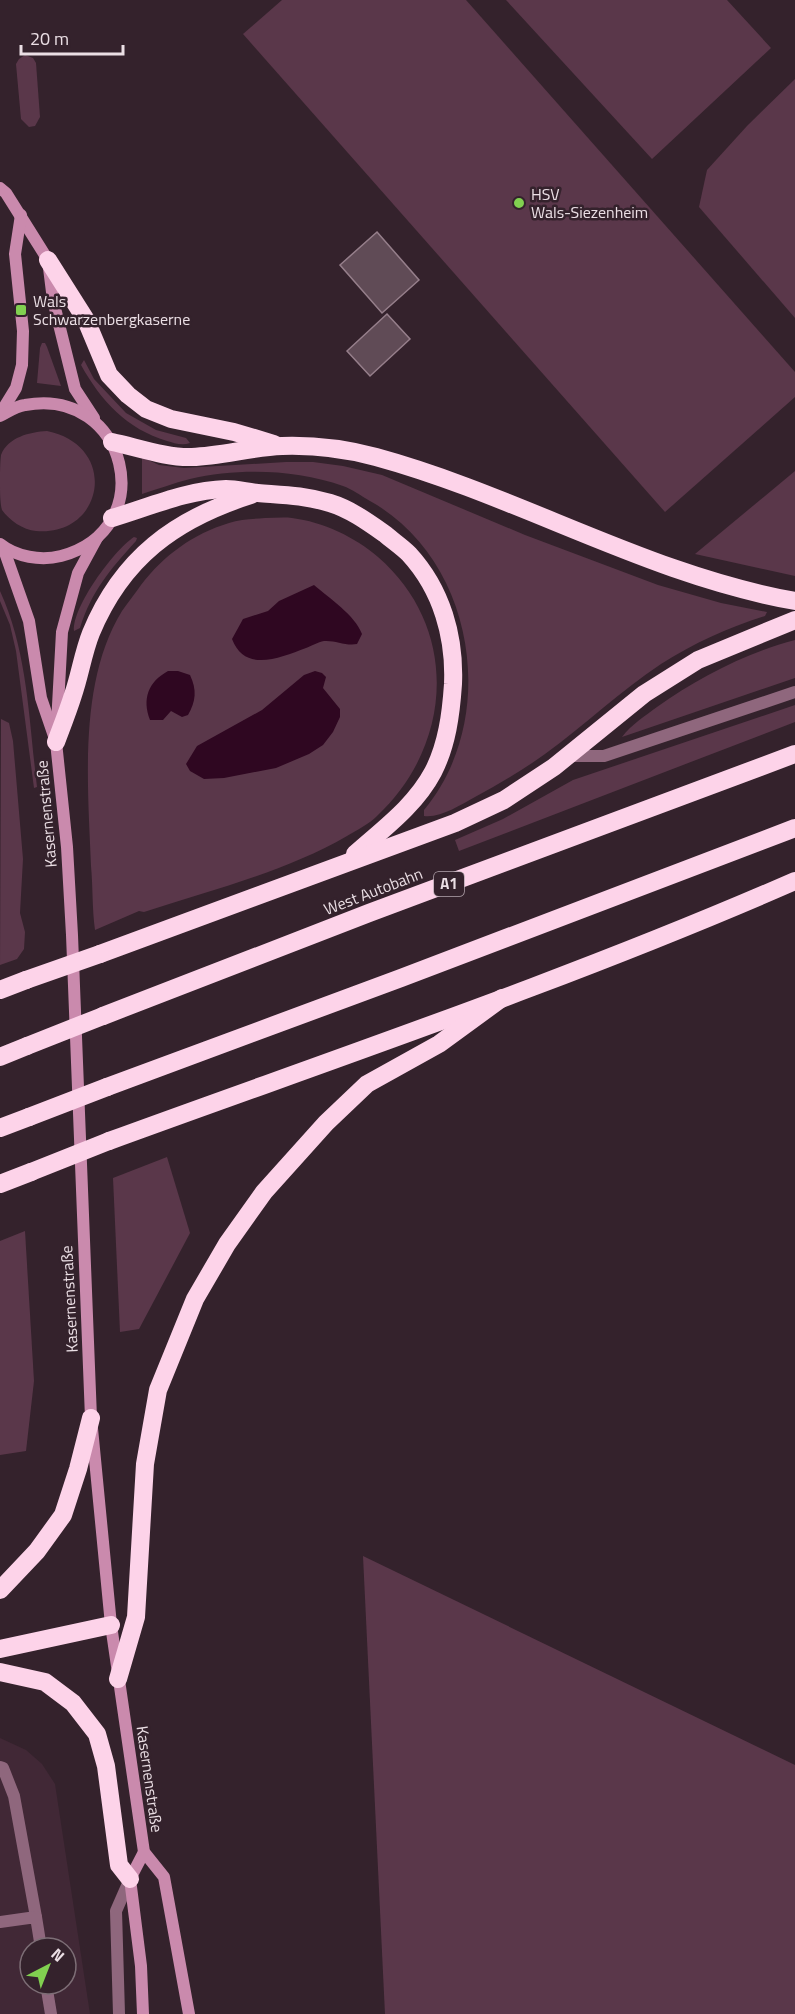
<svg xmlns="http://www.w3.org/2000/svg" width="795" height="2014" font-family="'Titillium Web',sans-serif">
	<rect width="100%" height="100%" fill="#34222c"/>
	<path fill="#412836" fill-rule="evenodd" d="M 0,1738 L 26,1750 L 42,1764 L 55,1784 L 90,2014 L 0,2014 ZM 30,1948 L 66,1948 L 66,1984 L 30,1984 Z"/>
	<g fill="#5a374a">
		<path d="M 282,0 L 466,0 L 795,372 L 795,397 L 665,512 L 243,34 Z"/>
		<path d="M 506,0 L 727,0 L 771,48 L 652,159 Z"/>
		<path d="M 25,55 L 33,58 L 36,63 L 40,117 L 35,126 L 29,127 L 21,119 L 16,64 L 19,59 Z"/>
		<path d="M 795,79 L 795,318 L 699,207 L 707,170 L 747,126 Z"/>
		<path d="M 42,343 L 45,343 L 47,347 L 61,386 L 37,383 L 40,348 Z"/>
		<path d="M 84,360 L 94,379 L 126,413 L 156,430 L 186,438 L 190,443 C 182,446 174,443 167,441 C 127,429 101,401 81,365 Z"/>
		<path d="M 47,431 C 120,446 104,537 36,531 C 23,530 9,520 2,510 C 0,503 0,491 0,483 C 0,474 0,463 1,455 C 8,437 30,432 47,431 Z"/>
		<path d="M 142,457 L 159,465 L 184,468 L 286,462 L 313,462 L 343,466 L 382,475 L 525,535 L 658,585 L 721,603 L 767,612 L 765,616 C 728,628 694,643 661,664 C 620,691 585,725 545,754 C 523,770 499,784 475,797 C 460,805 441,818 424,816 L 424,810 C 500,719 476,560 370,501 C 361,496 352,489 343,486 C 295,469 238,468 190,479 C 174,483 158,489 142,494 Z"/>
		<path d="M 795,471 L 795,576 L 695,554 Z"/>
		<path d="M 265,518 C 274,518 284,517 292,518 C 323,522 355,537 378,557 C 459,627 454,744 377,816 C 369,824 357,830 347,836 C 285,872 211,890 144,912 L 139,911 L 95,930 C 92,908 93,887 91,866 C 88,786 78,682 122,611 C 128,602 135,594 141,585 C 164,555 193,534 229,523 C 240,519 254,519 265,518 Z"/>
		<path d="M 134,537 L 137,538 L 136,541 C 110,570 92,590 80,628 L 74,631 C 72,607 114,550 134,537 Z"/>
		<path d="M 0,591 C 28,652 29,722 37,787 L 34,788 L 16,651 L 10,625 L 0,601 Z"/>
		<path d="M 795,640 L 795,678 L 622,737 C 632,724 645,716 657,707 C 698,678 746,653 795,640 Z"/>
		<path d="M 795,705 L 795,722 L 459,851 L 455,840 L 503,819 L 573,780 Z"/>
		<path d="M 1,719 L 9,723 L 13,741 L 23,859 L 20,913 L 25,932 L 24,949 L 17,959 L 0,965 Z"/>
		<path d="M 167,1157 L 190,1233 L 139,1329 L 120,1332 L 113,1178 Z"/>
		<path d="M 25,1231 L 34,1381 L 26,1451 L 0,1455 L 0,1241 Z"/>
		<path d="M 363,1556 L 795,1765 L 795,2014 L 385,2014 Z"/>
	</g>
	<g fill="#2f0721">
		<path d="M 314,585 C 329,598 355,615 362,634 L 357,644 C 345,646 335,640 324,641 C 318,642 311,646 306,648 C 279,658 245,673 232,639 L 243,619 L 268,611 L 279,601 Z"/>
		<path d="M 168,671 L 178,671 L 190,675 C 197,690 196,701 188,715 L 182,717 L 171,711 L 163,720 L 150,720 C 142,699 148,682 168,671 Z"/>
		<path d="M 315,671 L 322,673 L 326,677 L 323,688 L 340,709 L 340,717 L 333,732 L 323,745 L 309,754 L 276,768 L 224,778 L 204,779 L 190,771 L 186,764 L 197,746 L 262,710 L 304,675 Z"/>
	</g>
	<g fill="#604b56" stroke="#967f8b" stroke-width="1.5">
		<path d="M 377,232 L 419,280 L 382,313 L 340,265 Z"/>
		<path d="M 387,314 L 410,339 L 370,376 L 347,351 Z"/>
	</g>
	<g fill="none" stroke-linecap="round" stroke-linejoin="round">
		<g stroke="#8f677d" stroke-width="12">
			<path d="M 567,756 L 604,756 L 795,692"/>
			<path d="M 0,1767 L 3,1768 L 14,1796 L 36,1917"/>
			<path d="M 0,1922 L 36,1917 L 41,1948"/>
			<path d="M 46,1984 L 51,2014"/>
			<path d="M 119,2014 L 116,1911 L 130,1879"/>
		</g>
		<g stroke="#ca8aad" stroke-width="12">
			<path d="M 0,188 L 6,193 L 48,260 L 53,300 L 75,389 L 94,418"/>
			<path d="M 0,414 L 16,388 L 22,365 L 23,331 L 15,254 L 21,215"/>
			<path d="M 0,416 C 8,412 16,406 25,405 C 127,386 162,529 61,556 C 41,561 16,557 0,544"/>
			<path d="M 97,538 L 78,573 L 62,632 L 56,742 L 67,847 L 72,935 L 91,1418 L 111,1625 L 144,1852 L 164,1877 L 189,2014"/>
			<path d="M 3,547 L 29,621 L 41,698 L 54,736"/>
			<path d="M 143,2014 L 141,1966 L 130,1879 L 144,1852"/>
		</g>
		<g stroke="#fdd3e9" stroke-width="18">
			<path d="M 48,260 L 86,320 L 109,375 L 128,395 L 146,409 L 171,419 L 234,432 L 274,444"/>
			<path d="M 112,442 C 136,447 167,458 192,457 C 222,456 252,447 282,446 C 313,445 346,449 376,457 C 519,496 648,575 795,601"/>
			<path d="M 112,518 C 149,507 187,490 226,489 C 237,489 247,492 258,493 C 284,495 303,495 330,503 C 350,509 368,522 385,534 C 393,541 402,547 409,554 C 442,590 455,637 453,684 C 451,714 447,745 433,772 C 415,806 383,829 355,854"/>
			<path d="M 56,742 C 62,726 68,711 73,695 C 80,675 83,653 91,633 C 122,558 175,519 251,495"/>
			<path d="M 100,954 L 455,823 L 504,800 L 554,767 L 644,694 L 698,660 L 795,620"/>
			<path d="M 0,990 L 26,980"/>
			<path d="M 103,1016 L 369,913 L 795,754"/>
			<path d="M 0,1057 L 27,1046"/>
			<path d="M 107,1087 L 401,978 L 795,828"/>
			<path d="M 0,1128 L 29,1117"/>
			<path d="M 109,1141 C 339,1057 571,979 795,881"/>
			<path d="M 0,1184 L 31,1172"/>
			<path d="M 0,1590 L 37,1551 L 63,1515 L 78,1469 L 91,1418"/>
			<path d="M 0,1649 L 111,1625"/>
			<path d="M 0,1672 L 45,1682 L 73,1703 L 97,1734 L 106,1766 L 119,1865 L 130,1879"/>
			<path d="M 118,1679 L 136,1617 L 145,1464 L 158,1390 L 195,1299 L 227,1244 L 264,1192 L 326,1123 L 367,1084 L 439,1044 L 502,998"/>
		</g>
		<g stroke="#fdd3e9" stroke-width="18">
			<path d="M 26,980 L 100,954"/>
			<path d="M 27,1046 L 103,1016"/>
			<path d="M 29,1117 L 107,1087"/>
			<path d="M 31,1172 L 109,1141"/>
		</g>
	</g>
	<g fill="#81d050" stroke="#34222c" stroke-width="2">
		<circle cx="519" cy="203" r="6"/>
		<rect x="15" y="304" width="12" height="12" rx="3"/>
	</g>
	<g text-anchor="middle" stroke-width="5" stroke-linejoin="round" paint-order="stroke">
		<rect fill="#34222c" stroke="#b4a6ae" stroke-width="1.5" x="434" y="872" width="30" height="24" rx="4.5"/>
		<g font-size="15" font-weight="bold" fill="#ebdfe5">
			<text x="449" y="889">A1</text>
		</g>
		<g font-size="16" fill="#ebdfe5" stroke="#34222c" text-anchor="start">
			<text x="531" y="200">HSV<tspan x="531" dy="18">Wals-Siezenheim</tspan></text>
			<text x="33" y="307">Wals<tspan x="33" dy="18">Schwarzenbergkaserne</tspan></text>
		</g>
		<g font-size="16" fill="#ebdfe5" stroke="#34222c">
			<text transform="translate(46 814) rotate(-95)" y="6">Kasernenstraße</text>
			<text transform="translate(373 891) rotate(-21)" y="6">West Autobahn</text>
			<text transform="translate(69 1299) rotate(-93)" y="6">Kasernenstraße</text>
			<text transform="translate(150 1779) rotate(82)" y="6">Kasernenstraße</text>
		</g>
	</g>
	<g transform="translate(48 1966) rotate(42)"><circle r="28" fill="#34222c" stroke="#7d6e76" stroke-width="1.5"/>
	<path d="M0-4.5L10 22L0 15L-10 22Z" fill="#81d050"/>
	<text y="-9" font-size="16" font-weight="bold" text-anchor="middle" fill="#ebdfe5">N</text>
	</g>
	<path d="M21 45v9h102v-9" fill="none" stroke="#ebdfe5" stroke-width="3"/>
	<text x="30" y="45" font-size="18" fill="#ebdfe5" stroke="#34222c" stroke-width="4.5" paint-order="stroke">20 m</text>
</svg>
